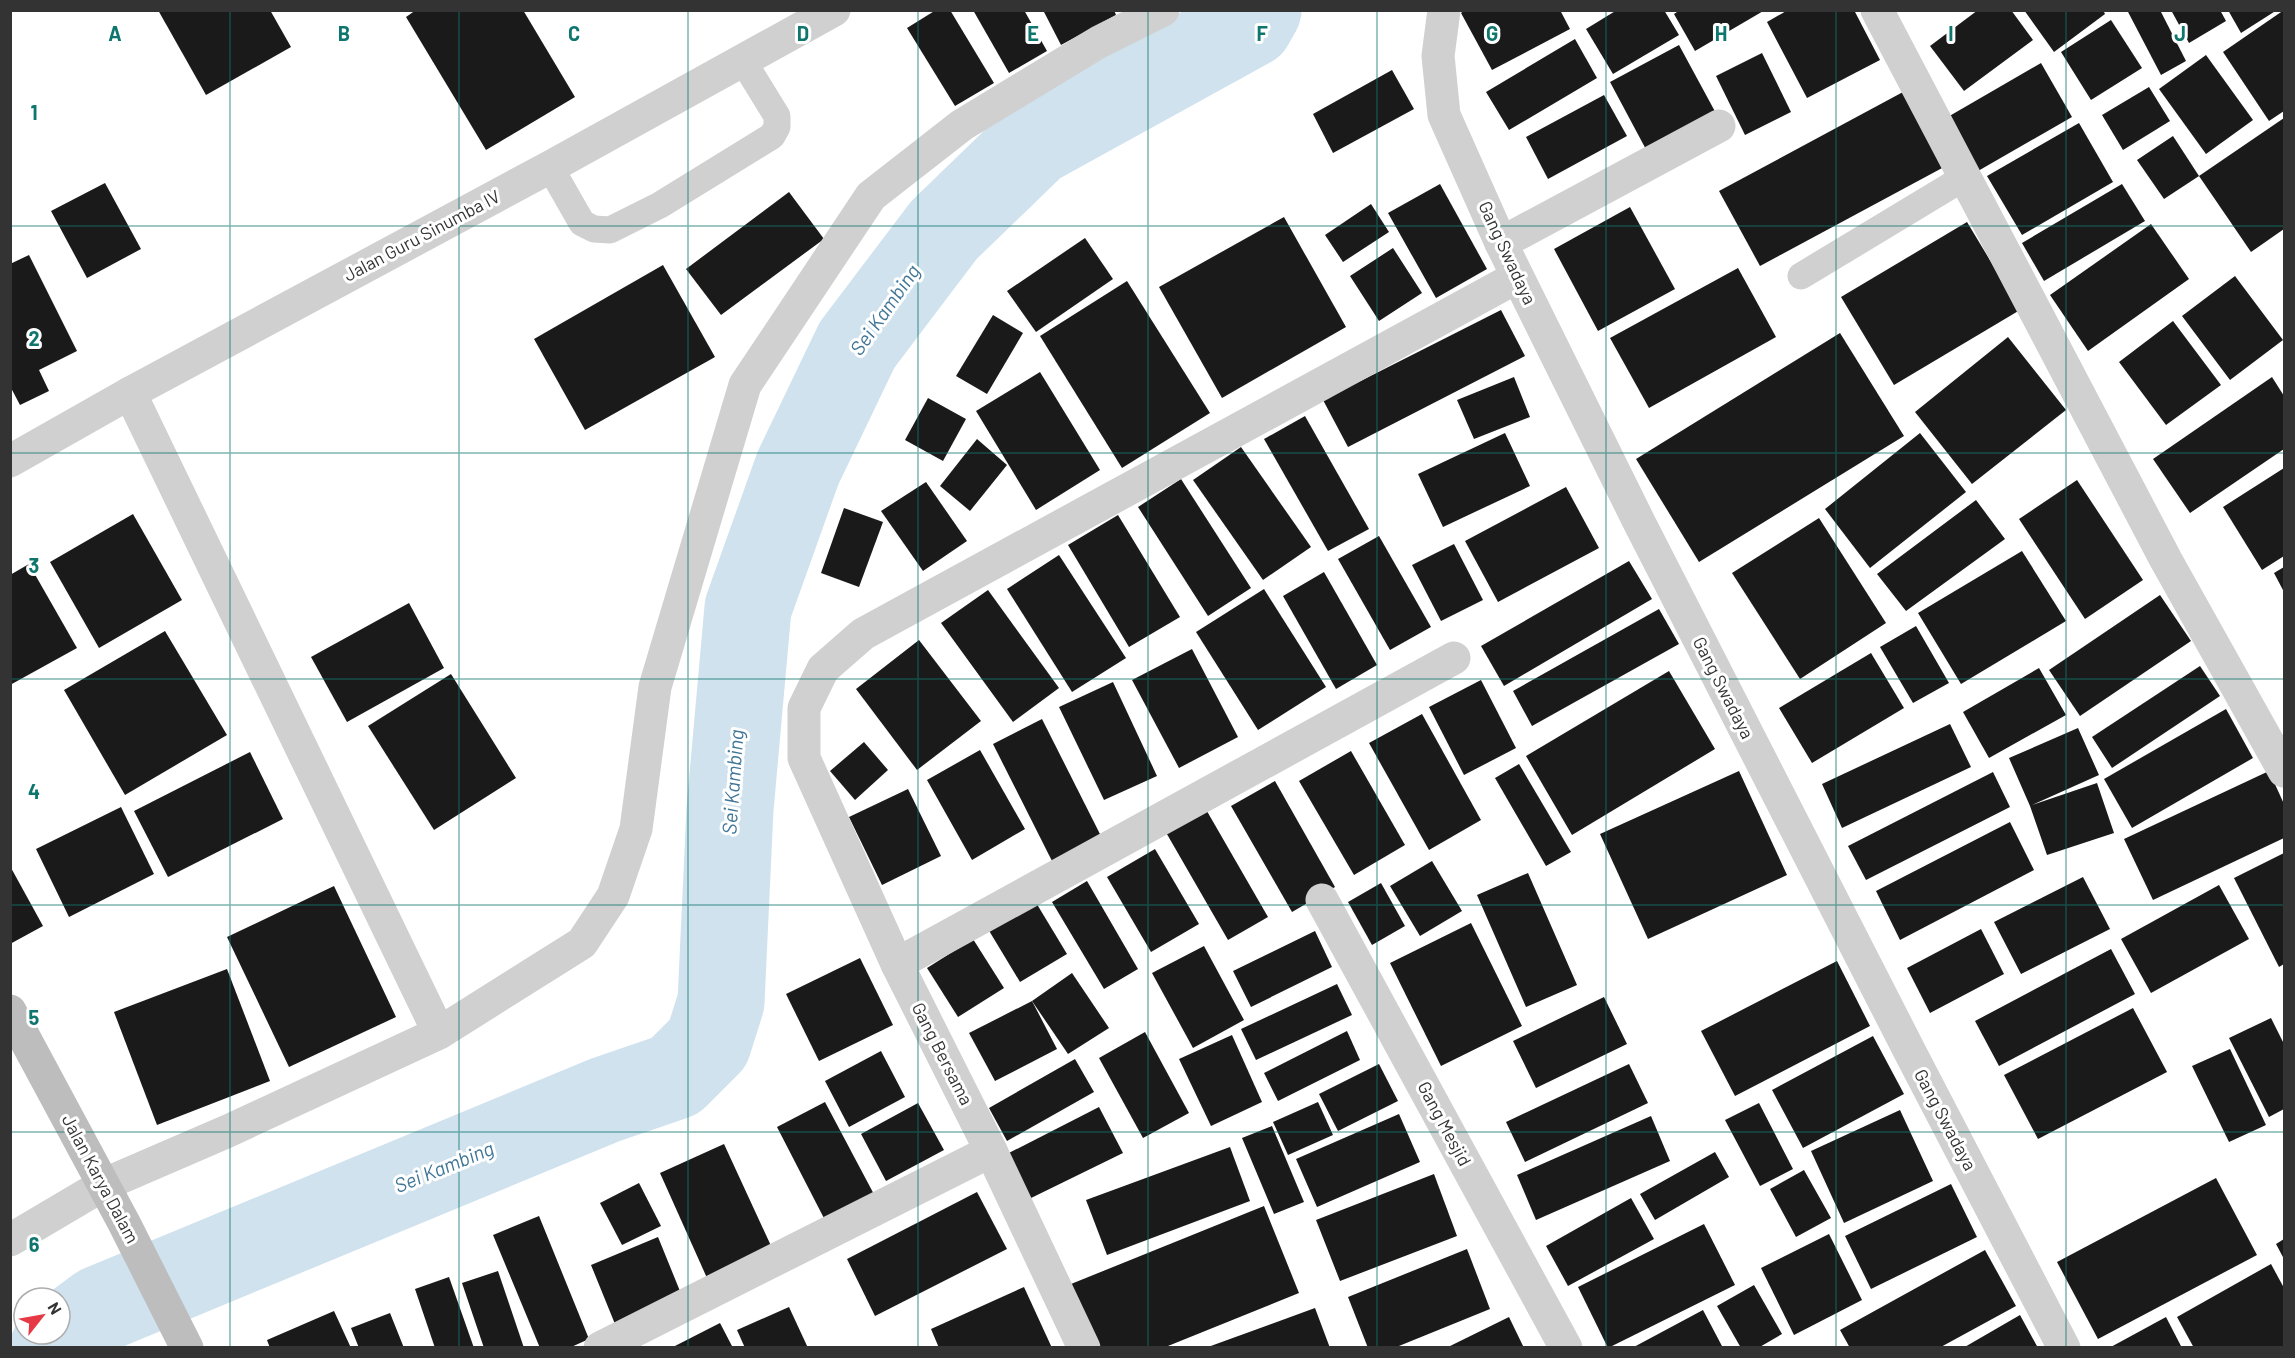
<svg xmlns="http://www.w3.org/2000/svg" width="2295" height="1358" font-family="Barlow,sans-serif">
	<rect width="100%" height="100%" fill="#fff"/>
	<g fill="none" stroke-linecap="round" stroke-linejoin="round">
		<path stroke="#cfe2ee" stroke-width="87" d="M 53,1348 L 57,1341 L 100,1309 L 605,1100 L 675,1076 L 708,1043 L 721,1002 L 730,809 L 748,608 L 798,468 L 857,345 L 944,230 L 1034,143 L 1250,24 L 1258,10"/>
	</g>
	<g fill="#1a1a1a">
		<path d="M 158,10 L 270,10 L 291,47 L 206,95 Z"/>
		<path d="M 416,10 L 523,10 L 575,97 L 486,150 L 406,17 Z"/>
		<path d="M 936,10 L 950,10 L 994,83 L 955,106 L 907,28 Z"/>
		<path d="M 973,10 L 1024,10 L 1047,51 L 1009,73 Z"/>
		<path d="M 1043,10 L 1114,10 L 1116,15 L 1061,45 Z"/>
		<path d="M 1465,10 L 1560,10 L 1570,29 L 1492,70 L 1461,13 Z"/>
		<path d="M 1617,10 L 1664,10 L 1679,35 L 1613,74 L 1586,29 Z"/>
		<path d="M 1680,10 L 1765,10 L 1695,51 L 1674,14 Z"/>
		<path d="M 1788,10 L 1854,10 L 1880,60 L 1807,98 L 1767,22 Z"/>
		<path d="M 1978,10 L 2011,10 L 2033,40 L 1964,91 L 1930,46 Z"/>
		<path d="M 2024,10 L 2103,10 L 2105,14 L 2054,52 Z"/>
		<path d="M 2127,10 L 2160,10 L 2186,61 L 2161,75 Z"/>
		<path d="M 2171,10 L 2220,10 L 2226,21 L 2189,43 Z"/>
		<path d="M 2228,10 L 2277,10 L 2241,33 Z"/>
		<path d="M 2284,10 L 2284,111 L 2269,121 L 2223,52 Z"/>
		<path d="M 2111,20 L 2142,68 L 2091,100 L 2061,52 Z"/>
		<path d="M 1575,39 L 1597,78 L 1509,130 L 1486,92 Z"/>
		<path d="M 1679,45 L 1718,117 L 1649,155 L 1610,82 Z"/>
		<path d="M 1762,53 L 1791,112 L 1745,135 L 1716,76 Z"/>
		<path d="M 2206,55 L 2253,120 L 2206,154 L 2159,89 Z"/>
		<path d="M 2041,63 L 2072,117 L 1978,171 L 1946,118 Z"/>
		<path d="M 1392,70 L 1414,109 L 1333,153 L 1313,114 Z"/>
		<path d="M 2149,87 L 2170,121 L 2123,150 L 2102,115 Z"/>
		<path d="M 1903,92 L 1944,167 L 1760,266 L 1719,191 Z"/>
		<path d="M 1604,95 L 1627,136 L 1548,179 L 1526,137 Z"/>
		<path d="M 2284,118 L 2284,229 L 2251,252 L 2199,176 Z"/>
		<path d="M 2079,123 L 2113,182 L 2022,235 L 1987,176 Z"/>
		<path d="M 2173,136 L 2199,176 L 2164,199 L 2137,160 Z"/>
		<path d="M 105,183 L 141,249 L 87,278 L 51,211 Z"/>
		<path d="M 1440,184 L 1487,269 L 1436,298 L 1388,213 Z"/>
		<path d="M 2122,184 L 2145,221 L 2044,281 L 2022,243 Z"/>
		<path d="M 789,192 L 824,239 L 721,315 L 686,269 Z"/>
		<path d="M 1371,204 L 1389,232 L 1343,262 L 1325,235 Z"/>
		<path d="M 1630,207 L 1675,289 L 1598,331 L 1554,249 Z"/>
		<path d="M 1284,217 L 1346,327 L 1222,398 L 1159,287 Z"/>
		<path d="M 1967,222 L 2020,310 L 1894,385 L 1841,297 Z"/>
		<path d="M 2151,224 L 2189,279 L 2088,351 L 2050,295 Z"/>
		<path d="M 1085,238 L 1113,279 L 1036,332 L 1007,291 Z"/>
		<path d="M 1393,248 L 1422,293 L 1379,321 L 1350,276 Z"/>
		<path d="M 29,255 L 77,351 L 39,370 L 49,391 L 20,405 L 10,386 L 10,264 Z"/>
		<path d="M 663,265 L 715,357 L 585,430 L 534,339 Z"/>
		<path d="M 1738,268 L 1776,337 L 1649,408 L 1610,338 Z"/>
		<path d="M 2235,276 L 2283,340 L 2230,380 L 2182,316 Z"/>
		<path d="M 1127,281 L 1210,413 L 1122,468 L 1040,336 Z"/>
		<path d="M 1501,310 L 1525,356 L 1348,447 L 1323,400 Z"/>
		<path d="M 993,315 L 1023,333 L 987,394 L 956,376 Z"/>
		<path d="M 2173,321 L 2221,385 L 2166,425 L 2119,362 Z"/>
		<path d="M 1840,333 L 1904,436 L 1699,562 L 1636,459 Z"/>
		<path d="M 2008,337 L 2066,410 L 1972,484 L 1915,412 Z"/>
		<path d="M 1040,372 L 1100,470 L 1036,510 L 976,411 Z"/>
		<path d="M 1514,377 L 1530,417 L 1474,439 L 1457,400 Z"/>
		<path d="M 2272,377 L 2284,396 L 2284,449 L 2190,513 L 2153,459 Z"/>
		<path d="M 928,398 L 966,419 L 943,461 L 905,440 Z"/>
		<path d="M 1305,416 L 1369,529 L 1328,551 L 1264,439 Z"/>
		<path d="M 1505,433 L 1530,486 L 1443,527 L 1418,474 Z"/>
		<path d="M 1920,433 L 1966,492 L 1870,568 L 1825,509 Z"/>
		<path d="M 977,439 L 1007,465 L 970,511 L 940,486 Z"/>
		<path d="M 1241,447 L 1311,547 L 1263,580 L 1193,480 Z"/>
		<path d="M 2284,468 L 2284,556 L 2262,570 L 2223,507 Z"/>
		<path d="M 1181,479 L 1251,588 L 1208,616 L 1138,507 Z"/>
		<path d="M 2077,480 L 2143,580 L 2085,619 L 2019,519 Z"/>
		<path d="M 926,482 L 967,541 L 923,571 L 881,511 Z"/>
		<path d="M 1566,487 L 1599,548 L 1498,602 L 1465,541 Z"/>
		<path d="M 1976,500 L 2005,539 L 1906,611 L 1877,574 Z"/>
		<path d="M 844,508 L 883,522 L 859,587 L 821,573 Z"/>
		<path d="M 133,514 L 182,600 L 99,648 L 50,562 Z"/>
		<path d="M 1118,515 L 1180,617 L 1129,647 L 1068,545 Z"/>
		<path d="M 1819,518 L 1886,623 L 1800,679 L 1732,573 Z"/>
		<path d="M 1379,536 L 1431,627 L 1390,650 L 1338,559 Z"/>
		<path d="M 1454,544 L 1483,600 L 1441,621 L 1412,565 Z"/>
		<path d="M 2022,551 L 2066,621 L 1961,684 L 1918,613 Z"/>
		<path d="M 1059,555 L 1126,658 L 1072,692 L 1007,589 Z"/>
		<path d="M 1629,561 L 1652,599 L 1504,686 L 1481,646 Z"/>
		<path d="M 29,564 L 77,648 L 10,685 L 10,575 Z"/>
		<path d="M 2284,567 L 2284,592 L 2274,573 Z"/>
		<path d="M 1324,572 L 1377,665 L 1336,689 L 1283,596 Z"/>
		<path d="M 1264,589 L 1326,687 L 1258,730 L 1196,632 Z"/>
		<path d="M 988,590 L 1059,688 L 1013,722 L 941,623 Z"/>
		<path d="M 2160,595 L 2191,641 L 2080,716 L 2049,670 Z"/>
		<path d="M 409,603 L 444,668 L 347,722 L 311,657 Z"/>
		<path d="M 1659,609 L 1679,644 L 1532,726 L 1513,691 Z"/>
		<path d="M 1916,626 L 1949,683 L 1913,703 L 1880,647 Z"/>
		<path d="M 165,631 L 227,735 L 125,795 L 64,690 Z"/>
		<path d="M 919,640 L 981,721 L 917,770 L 856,689 Z"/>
		<path d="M 1192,649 L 1238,737 L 1179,768 L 1132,680 Z"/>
		<path d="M 1871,653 L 1904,708 L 1812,763 L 1779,708 Z"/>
		<path d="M 2200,666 L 2220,696 L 2112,768 L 2092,737 Z"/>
		<path d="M 2039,668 L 2066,715 L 1989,758 L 1963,712 Z"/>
		<path d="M 1669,671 L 1715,749 L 1572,835 L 1526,756 Z"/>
		<path d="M 451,674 L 516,778 L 434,830 L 368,726 Z"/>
		<path d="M 1481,680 L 1516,748 L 1464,775 L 1429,707 Z"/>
		<path d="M 1113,682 L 1157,776 L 1104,800 L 1059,707 Z"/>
		<path d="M 2226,709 L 2253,758 L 2132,828 L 2104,779 Z"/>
		<path d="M 1422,714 L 1481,820 L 1429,850 L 1369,743 Z"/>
		<path d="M 1042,719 L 1103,840 L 1054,865 L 993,744 Z"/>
		<path d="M 1950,724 L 1971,767 L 1842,828 L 1822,784 Z"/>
		<path d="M 2078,728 L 2099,775 L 2032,805 L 2097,783 L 2114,833 L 2047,855 L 2030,806 L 2009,758 Z"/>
		<path d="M 864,742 L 888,770 L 855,800 L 830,771 Z"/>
		<path d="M 980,750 L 1025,829 L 972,860 L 927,780 Z"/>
		<path d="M 1351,751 L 1405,845 L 1354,875 L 1299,781 Z"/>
		<path d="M 250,752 L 283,819 L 168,877 L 134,811 Z"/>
		<path d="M 1519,764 L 1571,852 L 1546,866 L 1495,778 Z"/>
		<path d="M 1739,771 L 1787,875 L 1648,939 L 1600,834 Z"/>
		<path d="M 2269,771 L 2284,804 L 2284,838 L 2153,900 L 2124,839 Z"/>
		<path d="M 1993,772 L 2010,807 L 1866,880 L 1848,846 Z"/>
		<path d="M 1275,781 L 1335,887 L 1292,912 L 1231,806 Z"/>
		<path d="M 908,789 L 941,856 L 882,885 L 849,817 Z"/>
		<path d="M 1204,806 L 1268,917 L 1228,940 L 1164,829 Z"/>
		<path d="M 121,807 L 154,874 L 69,917 L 36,849 Z"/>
		<path d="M 2010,822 L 2034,870 L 1900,940 L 1876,891 Z"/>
		<path d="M 1155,849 L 1199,924 L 1151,952 L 1107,877 Z"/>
		<path d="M 2284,853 L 2284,964 L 2279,967 L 2234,878 Z"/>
		<path d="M 1432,861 L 1462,911 L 1420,936 L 1390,886 Z"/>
		<path d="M 10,866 L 43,926 L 10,944 Z"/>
		<path d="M 1528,873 L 1577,985 L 1526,1007 L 1477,895 Z"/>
		<path d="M 2083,877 L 2110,929 L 2021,974 L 1994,922 Z"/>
		<path d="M 1087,881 L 1138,969 L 1104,989 L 1052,902 Z"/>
		<path d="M 1381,883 L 1405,926 L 1372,945 L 1348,902 Z"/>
		<path d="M 2219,885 L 2249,939 L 2151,993 L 2121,939 Z"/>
		<path d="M 334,886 L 396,1017 L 289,1067 L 227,937 Z"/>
		<path d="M 1032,896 L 1067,954 L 1020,982 L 985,924 Z"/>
		<path d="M 1471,923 L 1522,1026 L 1441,1066 L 1390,963 Z"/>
		<path d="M 1981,929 L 2004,974 L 1930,1013 L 1907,968 Z"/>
		<path d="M 1315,931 L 1332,967 L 1251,1007 L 1233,971 Z"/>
		<path d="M 973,939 L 1004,988 L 958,1017 L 927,968 Z"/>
		<path d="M 1204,946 L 1244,1020 L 1193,1048 L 1152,973 Z"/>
		<path d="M 2111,949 L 2135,994 L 1999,1066 L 1975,1021 Z"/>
		<path d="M 860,958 L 893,1025 L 819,1061 L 786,994 Z"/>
		<path d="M 1837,961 L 1870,1026 L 1735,1096 L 1701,1031 Z"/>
		<path d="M 227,969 L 270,1081 L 157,1125 L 114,1012 Z"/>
		<path d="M 1072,973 L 1109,1028 L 1068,1054 L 1032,1001 Z"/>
		<path d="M 1337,984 L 1352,1015 L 1256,1060 L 1241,1029 Z"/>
		<path d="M 1604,997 L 1627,1044 L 1536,1088 L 1513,1041 Z"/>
		<path d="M 1032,1001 L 1057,1049 L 995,1081 L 969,1033 Z"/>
		<path d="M 2133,1008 L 2167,1072 L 2038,1139 L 2004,1075 Z"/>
		<path d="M 2271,1018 L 2284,1044 L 2284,1109 L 2269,1117 L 2229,1038 Z"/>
		<path d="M 1347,1031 L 1360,1060 L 1278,1101 L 1264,1073 Z"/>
		<path d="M 1145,1032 L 1189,1113 L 1143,1138 L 1099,1058 Z"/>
		<path d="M 1232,1035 L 1262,1102 L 1211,1126 L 1179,1059 Z"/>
		<path d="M 1873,1036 L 1904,1094 L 1803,1148 L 1772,1090 Z"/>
		<path d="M 2230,1049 L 2266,1125 L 2229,1142 L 2192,1066 Z"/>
		<path d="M 881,1051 L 905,1097 L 849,1127 L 825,1081 Z"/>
		<path d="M 1075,1059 L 1094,1092 L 1007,1141 L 989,1108 Z"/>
		<path d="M 1379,1064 L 1398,1101 L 1338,1131 L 1319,1094 Z"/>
		<path d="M 1629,1064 L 1648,1103 L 1525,1162 L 1506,1122 Z"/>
		<path d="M 825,1102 L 877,1200 L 828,1226 L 777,1127 Z"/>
		<path d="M 1318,1102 L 1333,1135 L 1288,1155 L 1273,1122 Z"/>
		<path d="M 918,1103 L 944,1150 L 886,1181 L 861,1134 Z"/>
		<path d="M 1759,1103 L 1793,1169 L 1760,1186 L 1725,1120 Z"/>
		<path d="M 1099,1107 L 1123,1153 L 1027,1200 L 1005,1155 Z"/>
		<path d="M 1900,1110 L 1933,1181 L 1844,1223 L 1811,1151 Z"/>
		<path d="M 1399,1114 L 1420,1162 L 1317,1207 L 1296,1159 Z"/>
		<path d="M 1651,1116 L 1670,1161 L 1536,1220 L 1517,1175 Z"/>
		<path d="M 1272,1126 L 1304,1202 L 1274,1214 L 1242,1138 Z"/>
		<path d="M 724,1144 L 772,1248 L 707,1278 L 660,1173 Z"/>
		<path d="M 1230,1147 L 1250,1201 L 1107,1255 L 1086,1200 Z"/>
		<path d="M 1715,1152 L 1729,1177 L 1655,1220 L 1640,1194 Z"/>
		<path d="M 1804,1170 L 1831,1218 L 1796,1237 L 1770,1189 Z"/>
		<path d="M 1434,1174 L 1457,1236 L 1340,1281 L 1316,1220 Z"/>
		<path d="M 2216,1178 L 2257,1255 L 2098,1339 L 2057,1262 Z"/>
		<path d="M 639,1183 L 661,1226 L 622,1245 L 600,1203 Z"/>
		<path d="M 1951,1184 L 1977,1237 L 1871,1289 L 1845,1236 Z"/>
		<path d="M 977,1192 L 1007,1249 L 875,1316 L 847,1259 Z"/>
		<path d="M 1631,1198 L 1654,1239 L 1568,1286 L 1546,1246 Z"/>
		<path d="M 1264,1206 L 1299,1293 L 1163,1348 L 1097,1348 L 1071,1284 Z"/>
		<path d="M 539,1216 L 589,1339 L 569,1348 L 540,1348 L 493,1235 Z"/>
		<path d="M 1704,1224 L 1735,1285 L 1608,1348 L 1578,1287 Z"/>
		<path d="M 1829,1234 L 1862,1300 L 1794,1335 L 1761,1268 Z"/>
		<path d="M 658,1237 L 682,1296 L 615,1324 L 591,1265 Z"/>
		<path d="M 2284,1239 L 2284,1259 L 2276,1244 Z"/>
		<path d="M 1467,1249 L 1490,1309 L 1394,1348 L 1368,1348 L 1348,1297 Z"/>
		<path d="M 1985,1250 L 2016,1306 L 1939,1348 L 1850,1348 L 1840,1330 Z"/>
		<path d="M 2271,1264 L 2284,1288 L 2284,1348 L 2194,1348 L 2177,1317 Z"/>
		<path d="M 498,1271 L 524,1348 L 484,1348 L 462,1283 Z"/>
		<path d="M 449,1277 L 474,1348 L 435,1348 L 415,1289 Z"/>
		<path d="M 1754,1285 L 1782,1334 L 1758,1348 L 1741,1348 L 1717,1306 Z"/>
		<path d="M 1024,1287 L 1052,1348 L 939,1348 L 931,1329 Z"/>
		<path d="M 789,1307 L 808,1348 L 745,1348 L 737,1330 Z"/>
		<path d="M 1315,1308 L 1330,1348 L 1209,1348 L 1208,1347 Z"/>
		<path d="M 1703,1310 L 1723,1348 L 1632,1348 Z"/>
		<path d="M 334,1311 L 351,1348 L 270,1348 L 267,1340 Z"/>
		<path d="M 390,1313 L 404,1348 L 359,1348 L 351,1328 Z"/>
		<path d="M 2020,1315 L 2038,1348 L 1963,1348 Z"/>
		<path d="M 1509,1317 L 1524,1348 L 1446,1348 Z"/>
		<path d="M 2166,1317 L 2182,1348 L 2109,1348 Z"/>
		<path d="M 720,1323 L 733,1348 L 671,1348 Z"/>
	</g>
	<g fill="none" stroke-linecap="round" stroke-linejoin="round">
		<g stroke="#d0d0d0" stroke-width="27">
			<path d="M 550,167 L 582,223 L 594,229 L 610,230 L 660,205 L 772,136 L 777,127 L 777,116 L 743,61"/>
			<path d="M 1801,276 L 1965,177"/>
		</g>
		<g stroke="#d0d0d0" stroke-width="33">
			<path d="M 1444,10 L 1438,56 L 1444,115 L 1501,243 L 1639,522 L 1911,1054 L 2064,1348"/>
			<path d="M 1877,10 L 2166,560 L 2284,771"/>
			<path d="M 1501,243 L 1719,126"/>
			<path d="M 130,393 L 439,1033"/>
			<path d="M 10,461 L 130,393 L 550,167 L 834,10"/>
			<path d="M 1322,900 L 1566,1348"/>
			<path d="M 897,964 L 1454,658"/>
			<path d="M 10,1240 L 103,1185 L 228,1131 L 439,1033 L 582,943 L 613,896 L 636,829 L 655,687 L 745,385 L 871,196 L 962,125 L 1099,42 L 1163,10"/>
			<path d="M 600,1348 L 991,1151"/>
			<path d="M 1084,1348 L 991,1151 L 897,964 L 804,758 L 804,708 L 823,669 L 863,634 L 1517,277"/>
		</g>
		<path stroke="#bdbdbd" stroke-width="33" d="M 10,1011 L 124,1223 L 187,1348"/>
	</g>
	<path fill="none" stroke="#0f766e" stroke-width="1.5" stroke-opacity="0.55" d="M 230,10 L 230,1348M 459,10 L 459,1348M 688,10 L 688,1348M 918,10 L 918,1348M 1148,10 L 1148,1348M 1377,10 L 1377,1348M 1606,10 L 1606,1348M 1836,10 L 1836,1348M 2066,10 L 2066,1348M 10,226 L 2284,226M 10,453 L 2284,453M 10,679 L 2284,679M 10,905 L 2284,905M 10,1132 L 2284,1132"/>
	<g text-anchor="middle" stroke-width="6" stroke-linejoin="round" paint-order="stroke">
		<g font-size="18" fill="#333" stroke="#fff">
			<text transform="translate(422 236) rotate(-28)" y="6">Jalan Guru Sinumba IV</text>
			<text transform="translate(1507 253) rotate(65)" y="6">Gang Swadaya</text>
			<text transform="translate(1723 688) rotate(63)" y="6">Gang Swadaya</text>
			<text transform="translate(942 1054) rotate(63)" y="6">Gang Bersama</text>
			<text transform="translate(1945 1120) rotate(62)" y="6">Gang Swadaya</text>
			<text transform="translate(1444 1124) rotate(62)" y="6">Gang Mesjid</text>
			<text transform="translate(100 1179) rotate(62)" y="6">Jalan Karya Dalam</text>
		</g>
		<g font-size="20" font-style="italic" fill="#3f7597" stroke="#fff">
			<text transform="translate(885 310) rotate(-55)" y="7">Sei Kambing</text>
			<text transform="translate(733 782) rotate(-86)" y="7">Sei Kambing</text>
			<text transform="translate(444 1167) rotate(-22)" y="7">Sei Kambing</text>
		</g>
	</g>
	<g font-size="20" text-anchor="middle" font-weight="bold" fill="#0f766e" stroke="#fff" stroke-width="6" stroke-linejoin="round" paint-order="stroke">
		<text x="115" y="41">A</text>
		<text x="344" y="41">B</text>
		<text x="574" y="41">C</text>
		<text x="803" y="41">D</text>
		<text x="1033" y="41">E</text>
		<text x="1262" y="41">F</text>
		<text x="1492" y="41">G</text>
		<text x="1721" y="41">H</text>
		<text x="1951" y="41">I</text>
		<text x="2180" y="41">J</text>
		<text x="34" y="120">1</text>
		<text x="34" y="346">2</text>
		<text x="34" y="573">3</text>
		<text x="34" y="799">4</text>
		<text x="34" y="1025">5</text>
		<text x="34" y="1252">6</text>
	</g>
	<rect width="2295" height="1358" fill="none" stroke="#333333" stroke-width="24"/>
	<g transform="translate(42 1316) rotate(59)"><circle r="28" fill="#ffffff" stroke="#adadad" stroke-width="1.5"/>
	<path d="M0-4.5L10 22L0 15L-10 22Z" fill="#e63946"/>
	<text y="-9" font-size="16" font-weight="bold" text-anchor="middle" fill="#333333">N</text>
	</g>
</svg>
